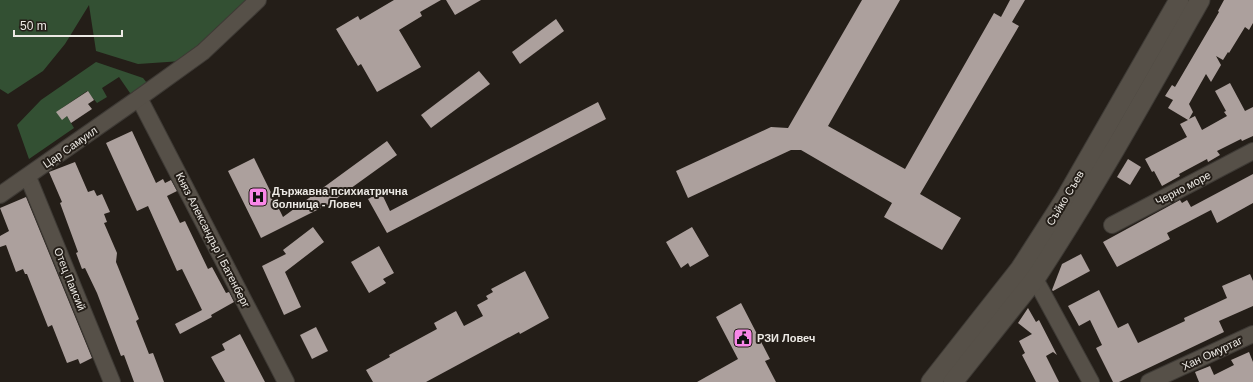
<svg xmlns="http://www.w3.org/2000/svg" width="1253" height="382" font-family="Helvetica,sans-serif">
	<rect width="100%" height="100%" fill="#241e18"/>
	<g fill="#335033">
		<path d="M 0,0 L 246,0 L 182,61 L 138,64 L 96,51 L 89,5 L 65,44 L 43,71 L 8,94 L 0,89 Z"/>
		<path d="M 96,62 L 143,78 L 147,83 L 137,92 L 130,93 L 119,77 L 102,88 L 107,97 L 97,103 L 87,91 L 62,108 L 74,128 L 29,159 L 17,125 L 41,100 Z"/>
	</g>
	<g fill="#aca09d">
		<path d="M 394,0 L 441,0 L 420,12 L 422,16 L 399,30 L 421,67 L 377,92 L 361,64 L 358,66 L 336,29 L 358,16 L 360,20 Z"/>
		<path d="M 446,0 L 481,0 L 455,15 Z"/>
		<path d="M 862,0 L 900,0 L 828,126 L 905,169 L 994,13 L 1001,17 L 1010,0 L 1025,0 L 1012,22 L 1019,26 L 920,194 L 961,218 L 942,250 L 884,217 L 892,203 L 801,150 L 791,150 L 688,198 L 676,171 L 771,127 L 788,128 Z"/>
		<path d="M 1224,0 L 1253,0 L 1253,23 L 1249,30 L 1245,27 L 1229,53 L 1228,52 L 1223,60 L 1216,56 L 1221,65 L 1211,82 L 1206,74 L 1189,104 L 1193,112 L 1189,119 L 1195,116 L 1202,130 L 1227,116 L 1224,112 L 1226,111 L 1215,91 L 1230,83 L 1245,111 L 1253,107 L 1253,136 L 1242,141 L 1241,139 L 1217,151 L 1220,155 L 1208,162 L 1207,159 L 1179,174 L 1180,176 L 1162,186 L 1154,171 L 1152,172 L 1145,159 L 1187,137 L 1180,124 L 1188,120 L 1168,108 L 1173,100 L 1165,96 L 1172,85 L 1175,87 L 1219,12 L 1218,11 Z"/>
		<path d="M 556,19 L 564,31 L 520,64 L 512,52 Z"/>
		<path d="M 479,71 L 490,84 L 431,128 L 421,115 Z"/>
		<path d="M 88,91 L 94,100 L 88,104 L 92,109 L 71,123 L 67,116 L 62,120 L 56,112 Z"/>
		<path d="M 598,102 L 606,119 L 387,233 L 368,199 L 381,192 L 390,211 Z"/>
		<path d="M 132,131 L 156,183 L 163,179 L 165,183 L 171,180 L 177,191 L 167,196 L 180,223 L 185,221 L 208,269 L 212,267 L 226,293 L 229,292 L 234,302 L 211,315 L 212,317 L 180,334 L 175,324 L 202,310 L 182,269 L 177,271 L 148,206 L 137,211 L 106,143 Z"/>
		<path d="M 387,141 L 397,155 L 329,204 L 261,238 L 228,171 L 254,158 L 283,217 Z"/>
		<path d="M 1128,159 L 1141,167 L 1130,185 L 1117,177 Z"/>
		<path d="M 75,162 L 88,192 L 94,190 L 97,196 L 102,194 L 110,212 L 104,214 L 107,222 L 104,223 L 117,253 L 116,262 L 139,319 L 136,321 L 149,354 L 153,353 L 164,382 L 134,382 L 124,355 L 121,356 L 97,293 L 85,268 L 82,269 L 76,253 L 78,252 L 60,203 L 62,202 L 49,172 Z"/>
		<path d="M 1253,174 L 1253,203 L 1217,223 L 1211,210 L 1167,233 L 1170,239 L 1117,267 L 1103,242 L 1180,200 L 1182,203 L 1187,200 L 1191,207 Z"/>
		<path d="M 26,197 L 92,358 L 80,364 L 78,359 L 67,363 L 52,325 L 48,327 L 27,274 L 25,274 L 23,269 L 16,272 L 6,245 L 0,247 L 0,236 L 9,231 L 0,208 Z"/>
		<path d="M 313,227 L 324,242 L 285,272 L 301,307 L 284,315 L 262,266 L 286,254 L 283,250 Z"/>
		<path d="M 692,227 L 709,256 L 690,267 L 688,263 L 681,268 L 666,242 Z"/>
		<path d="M 379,246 L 394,273 L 383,279 L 386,283 L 369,293 L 351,262 Z"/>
		<path d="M 1081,254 L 1090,271 L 1053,291 L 1052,290 L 1062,264 Z"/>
		<path d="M 525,271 L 549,318 L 520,334 L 519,332 L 426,382 L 373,382 L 366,370 L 390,357 L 389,355 L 437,329 L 434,323 L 456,311 L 464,326 L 483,316 L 477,305 L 488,299 L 486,296 L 493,292 L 491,289 Z"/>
		<path d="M 1250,274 L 1253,281 L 1253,306 L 1219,321 L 1224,332 L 1119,382 L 1113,382 L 1096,348 L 1102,345 L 1090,320 L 1079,326 L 1068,306 L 1099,290 L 1118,328 L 1128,323 L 1138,343 L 1185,321 L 1184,318 L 1227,298 L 1222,286 Z"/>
		<path d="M 741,303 L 770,359 L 765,361 L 776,382 L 697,382 L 738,359 L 716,317 Z"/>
		<path d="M 1028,308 L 1036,322 L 1039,320 L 1057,355 L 1053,352 L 1046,356 L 1059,382 L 1036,382 L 1022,355 L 1025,353 L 1019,341 L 1032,334 L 1018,323 Z"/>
		<path d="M 316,327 L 328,351 L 312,359 L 300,335 Z"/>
		<path d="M 240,334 L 265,382 L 225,382 L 211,357 L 225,350 L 222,344 Z"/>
		<path d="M 1249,352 L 1253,362 L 1253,382 L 1199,382 L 1195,372 L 1210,366 L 1214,375 L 1234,365 L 1231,360 Z"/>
	</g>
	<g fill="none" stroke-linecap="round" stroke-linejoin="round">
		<g stroke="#3e3a35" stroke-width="18">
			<g id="minor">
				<path d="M 139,98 L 286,382"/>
				<path d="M 28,177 L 112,382"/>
				<path d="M 0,195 L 139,98 L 203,52 L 258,0"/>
				<path d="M 1112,225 L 1253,151"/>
				<path d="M 1026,273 L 1035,279 L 1091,382"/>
				<path d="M 1149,382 L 1253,334"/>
			</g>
		</g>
		<g stroke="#3e3a35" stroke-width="21">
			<g id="tertiary">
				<path d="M 931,382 L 1020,269 L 1065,199 L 1179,0"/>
				<path d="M 953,382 L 1035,279 C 1094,189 1147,94 1200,0"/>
			</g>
		</g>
		<use href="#minor" stroke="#565048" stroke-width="16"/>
		<use href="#tertiary" stroke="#565048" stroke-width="19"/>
	</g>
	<defs>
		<g id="hospital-square" transform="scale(1)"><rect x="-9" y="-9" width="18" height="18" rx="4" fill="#f987e8" stroke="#241e18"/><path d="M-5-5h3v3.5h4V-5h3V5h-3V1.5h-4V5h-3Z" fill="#111"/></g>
		<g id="civic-square" transform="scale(1)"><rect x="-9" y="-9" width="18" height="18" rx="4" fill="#f987e8" stroke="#241e18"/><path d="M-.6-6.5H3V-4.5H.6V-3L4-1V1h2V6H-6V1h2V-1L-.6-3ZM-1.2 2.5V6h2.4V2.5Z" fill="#111"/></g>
	</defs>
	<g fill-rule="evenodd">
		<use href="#hospital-square" x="258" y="197"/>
		<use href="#civic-square" x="743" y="338"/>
	</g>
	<g text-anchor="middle" stroke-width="4" stroke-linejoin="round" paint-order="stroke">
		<g font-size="11" fill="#ece9e4" stroke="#241e18">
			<text transform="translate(70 147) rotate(-35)" y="4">Цар Самуил</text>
			<text transform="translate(1183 188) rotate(-28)" y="4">Черно море</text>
			<text transform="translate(1065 198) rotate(-59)" y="4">Съйко Съев</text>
			<text transform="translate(213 240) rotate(63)" y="4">Княз Александър I Батенберг</text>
			<text transform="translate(70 279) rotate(68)" y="4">Отец Паисий</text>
			<text transform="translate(1212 353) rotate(-25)" y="4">Хан Омуртаг</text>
		</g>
		<g font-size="11" font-weight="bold" fill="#ece9e4" stroke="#241e18" text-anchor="start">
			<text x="272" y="195">Държавна психиатрична<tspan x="272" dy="13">болница - Ловеч</tspan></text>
			<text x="757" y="342">РЗИ Ловеч</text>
		</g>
	</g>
	<path d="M14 30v6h108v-6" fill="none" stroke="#ece9e4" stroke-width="2"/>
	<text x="20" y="30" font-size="12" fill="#ece9e4" stroke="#241e18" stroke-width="3" paint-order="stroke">50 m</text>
</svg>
